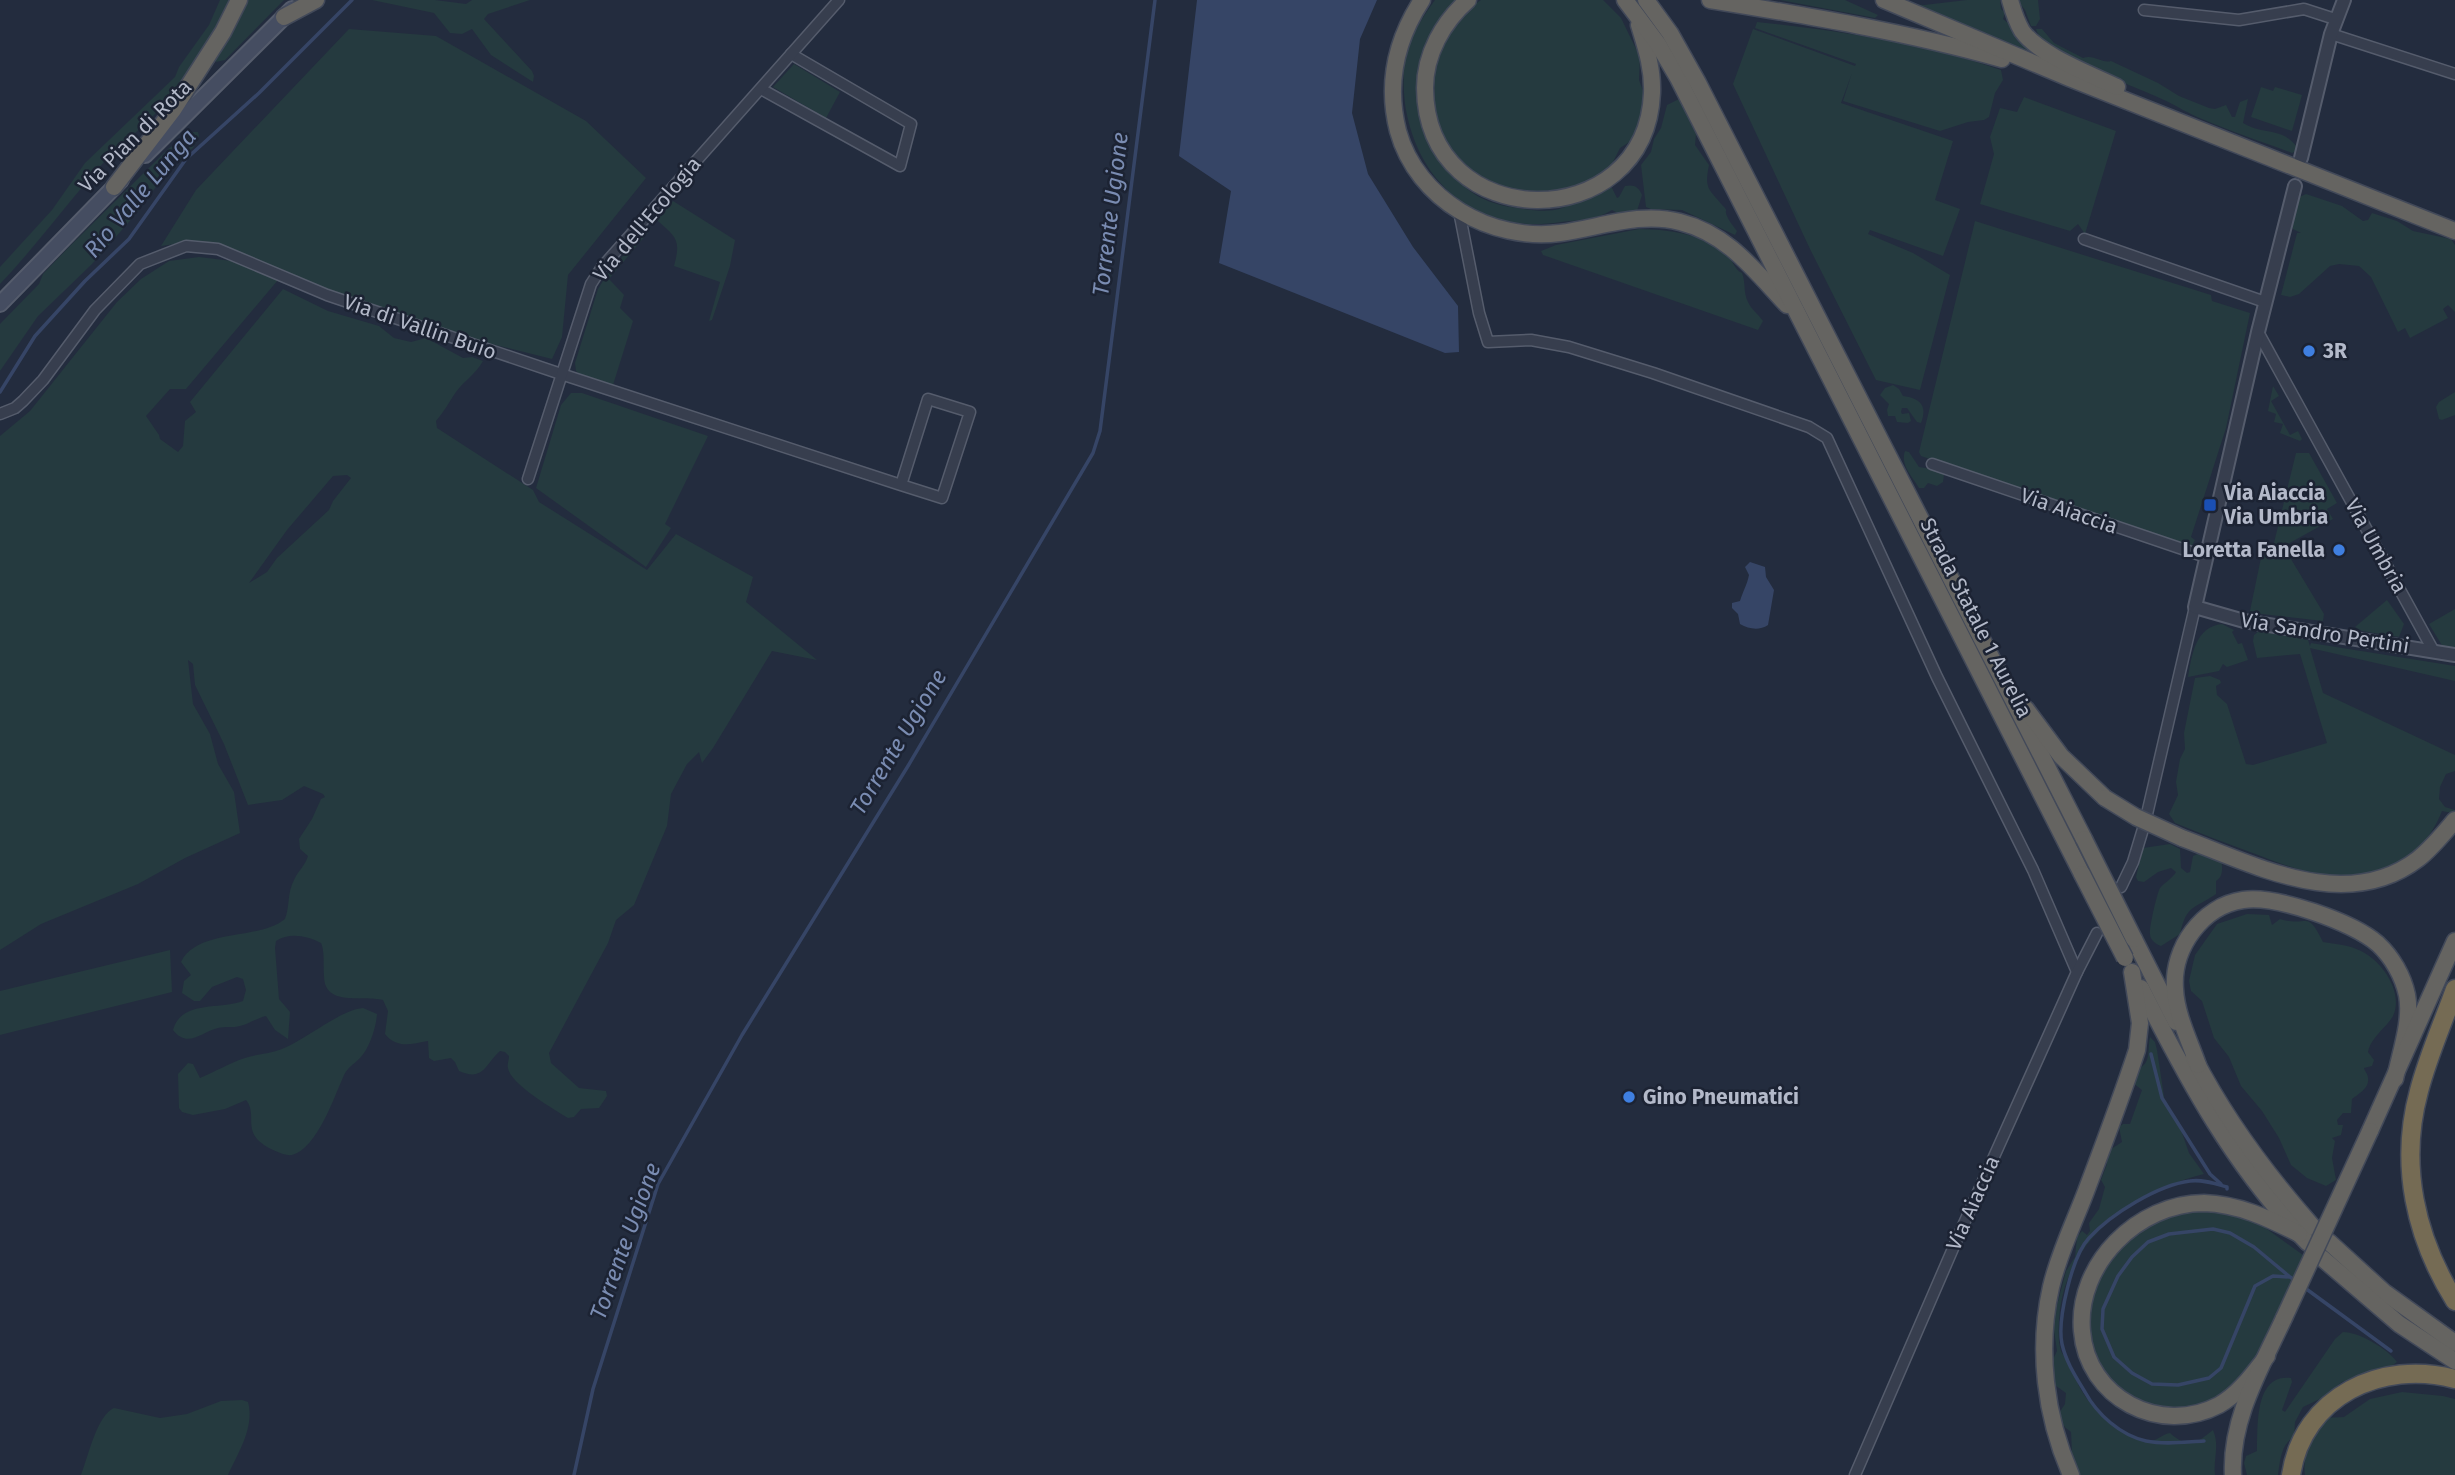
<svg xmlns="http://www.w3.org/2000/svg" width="2455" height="1475" font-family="'Fira Sans',sans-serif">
	<rect width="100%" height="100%" fill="#232c3e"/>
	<g fill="#253a3f" fill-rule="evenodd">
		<path d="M 220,0 L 231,0 C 211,47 180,91 143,126 C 130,138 116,149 104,162 C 68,202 37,245 0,284 L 0,267 L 52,210 L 85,163 L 175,77 L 179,67 L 209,25 Z"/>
		<path d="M 245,0 L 284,0 L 225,60 L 216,62 L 215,56 Z"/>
		<path d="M 372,0 L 435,0 L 466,4 L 472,0 L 530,0 L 488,14 L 484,19 L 532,71 L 534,76 L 533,82 L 491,55 L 472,29 L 462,34 L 450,33 L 434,13 Z"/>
		<path d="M 1435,0 L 1456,0 C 1450,8 1441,16 1436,25 C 1410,75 1409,133 1451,174 C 1469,193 1485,203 1511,207 C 1525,209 1545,213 1559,209 C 1576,204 1592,193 1608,185 L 1612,188 L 1617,198 L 1619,197 L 1625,186 C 1634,184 1639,187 1642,195 L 1637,211 L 1622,215 L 1612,210 C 1597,220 1578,220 1561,222 C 1481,235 1420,187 1406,110 C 1403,93 1402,62 1408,46 C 1414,30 1425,14 1435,0 Z"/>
		<path d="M 1481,0 L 1603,0 L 1621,18 L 1640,57 L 1639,80 L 1643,91 L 1644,104 L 1637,130 L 1631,141 L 1620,148 L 1611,166 L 1589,182 L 1579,187 L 1528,193 L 1496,185 L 1472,173 L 1453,154 L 1441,132 L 1435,108 L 1434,78 L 1437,55 L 1451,28 L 1469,8 Z"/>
		<path d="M 1780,0 L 1845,0 L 1878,15 L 1875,18 Z"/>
		<path d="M 1967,0 L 2000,0 L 2001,9 L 2005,13 L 2003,19 L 2008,23 L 2018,41 L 2036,54 L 1911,4 L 1924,5 Z"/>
		<path d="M 2017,0 L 2038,0 L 2040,19 L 2036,26 L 2031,26 L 2025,10 Z"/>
		<path d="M 1757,22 C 1839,31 1923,43 2001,70 L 2003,80 L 1995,93 L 1989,117 L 1984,120 L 1968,122 L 1940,131 L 1843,101 L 1852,73 L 1841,103 L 1953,141 L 1935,200 L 1960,209 L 1943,256 L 1870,230 L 1868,234 L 1913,253 L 1950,275 L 1920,390 L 1876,380 L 1810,249 L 1733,84 L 1753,29 L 1855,66 L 1856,64 L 1755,28 Z"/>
		<path d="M 349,29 L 436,36 L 586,121 L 646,178 L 568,275 L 562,337 L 552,359 L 459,336 L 309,284 L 220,244 L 196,241 L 161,246 L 196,190 Z"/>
		<path d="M 2036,29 L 2042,29 L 2054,43 L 2083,58 C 2094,54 2102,64 2111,61 L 2158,83 L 2179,96 L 2209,108 L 2215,109 L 2226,105 L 2232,117 L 2235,117 L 2240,102 L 2248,99 L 2243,123 C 2264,136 2281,126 2297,147 L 2297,151 L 2292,153 C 2263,142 2232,132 2202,119 C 2189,114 2177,106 2164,100 C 2140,88 2041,53 2036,29 Z"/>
		<path d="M 794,64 L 840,92 L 826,118 L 773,87 Z"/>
		<path d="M 2261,87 L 2273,91 L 2275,87 L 2302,95 L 2292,131 L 2251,117 Z"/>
		<path d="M 2024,97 L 2116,131 L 2085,234 L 2078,224 L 2070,231 L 1980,204 L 1994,154 L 1990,137 L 2000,108 L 2017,112 Z"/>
		<path d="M 1679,99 L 1696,134 L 1695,145 L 1709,165 C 1704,189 1709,189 1723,206 C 1729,212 1724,208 1727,216 C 1729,221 1734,227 1737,231 L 1735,235 L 1682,210 L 1651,209 L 1646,207 L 1641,165 L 1651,152 L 1654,139 L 1661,128 L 1667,105 Z"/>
		<path d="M 192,132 L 198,132 L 199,136 L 193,148 L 188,152 L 186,158 L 180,161 L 174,157 L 161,180 L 135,215 L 92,264 L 38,316 L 0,371 L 0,324 L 39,284 L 43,274 L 69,247 L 168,149 Z"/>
		<path d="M 2306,194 L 2342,206 L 2363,221 L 2368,220 L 2372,213 L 2397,221 L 2413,231 L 2451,239 L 2455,245 L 2455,312 L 2416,273 L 2448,305 L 2443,309 L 2448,318 L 2410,338 L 2405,328 L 2398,332 L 2371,277 L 2359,266 L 2339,264 L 2330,266 L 2299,294 L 2290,297 L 2281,295 L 2297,233 L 2301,233 L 2293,229 L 2290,219 L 2297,198 Z"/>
		<path d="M 673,201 L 735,240 L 730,266 L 712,320 L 709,321 L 720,282 L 674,266 C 681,240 677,238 657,220 Z"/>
		<path d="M 1975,221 L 2211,295 L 2212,301 L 2250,313 L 2226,428 L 2191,537 L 2195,540 L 2191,547 L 2182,546 L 1921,456 L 1919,452 Z"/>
		<path d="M 648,226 L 651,229 L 609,279 L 624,295 L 620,308 L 633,321 L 613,385 L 582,376 L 576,371 L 575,363 L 598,289 L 606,276 Z"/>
		<path d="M 1639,229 C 1672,230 1697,233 1724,252 C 1733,258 1733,269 1742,273 C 1746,283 1743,292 1748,302 C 1751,309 1758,314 1763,321 L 1758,330 L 1543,255 L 1541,251 L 1556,245 Z"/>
		<path d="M 199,257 L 232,261 L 278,280 L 186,389 L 170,389 L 146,416 L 159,435 L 160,439 L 178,452 L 183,446 L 185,421 L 196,412 L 190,402 L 283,289 L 328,311 L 379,326 L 394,338 L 411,342 L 426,338 L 463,358 L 472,357 L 483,361 C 476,374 464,381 456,392 C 449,402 444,412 436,421 L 437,428 L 533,490 L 539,502 L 647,570 L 676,534 L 753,577 L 746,602 L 817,660 L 772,651 L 713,748 L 702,763 L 699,752 L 687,764 L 671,794 L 667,826 L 634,905 L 616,920 L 608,943 L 549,1053 L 551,1063 L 579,1088 L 606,1091 L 607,1096 L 599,1108 L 581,1109 L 574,1117 L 568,1118 C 555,1110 510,1084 508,1068 C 507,1064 509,1060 509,1056 L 505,1052 L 500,1051 C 485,1064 484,1082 459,1071 L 455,1062 L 451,1058 L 434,1061 L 429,1058 L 428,1041 C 411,1044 397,1049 385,1034 L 388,1011 L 383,1000 C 363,995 324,1007 324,976 C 323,966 325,952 321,943 C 307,936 290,932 276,941 L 275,948 L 279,999 L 290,1012 L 288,1039 L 275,1030 L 266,1016 C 257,1018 249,1024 240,1026 C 233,1028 225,1026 218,1028 C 201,1032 188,1049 173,1030 C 181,1000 219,1010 243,1001 L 246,990 L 243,979 L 237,977 L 212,987 L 200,1001 L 194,1001 L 182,993 L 184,981 L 191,975 L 181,962 C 198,928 258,941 285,919 C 290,906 287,893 294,880 C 298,871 305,866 308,856 L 300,849 L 299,839 L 312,819 L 321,799 L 325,797 L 323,794 L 304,786 L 282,800 L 248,805 L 224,744 L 195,685 L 193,664 L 188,660 L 193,704 L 210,734 L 218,764 L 234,792 L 240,833 L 185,858 L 138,884 L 41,924 L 0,950 L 0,436 L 30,411 L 117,302 L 141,279 L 169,261 ZM 347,475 L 351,478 L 333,501 L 329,510 L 277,558 L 267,572 L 249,583 L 287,530 L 333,476 Z"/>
		<path d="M 1893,385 L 1899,389 L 1903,396 C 1920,398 1928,406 1921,423 L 1917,422 L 1907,408 L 1902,408 L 1901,412 L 1902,414 L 1909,413 L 1911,421 L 1908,423 L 1897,422 L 1895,416 L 1888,416 L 1887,410 L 1889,404 L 1880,395 L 1885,388 Z"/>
		<path d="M 2273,386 L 2279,396 L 2271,401 L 2290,435 L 2298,431 L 2302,439 L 2300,441 L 2280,433 L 2283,424 L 2274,422 L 2276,414 L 2268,411 Z"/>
		<path d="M 2455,392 L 2455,415 L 2442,420 L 2439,419 L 2436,407 L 2439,402 Z"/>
		<path d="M 571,393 L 582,393 L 708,436 L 665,524 L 671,528 L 646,567 L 536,488 L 561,405 Z"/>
		<path d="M 1905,451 L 1909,452 L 1919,467 L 1938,470 L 1944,475 L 1943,482 L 1937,486 L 1928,483 L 1924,488 L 1919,488 C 1912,476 1900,465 1905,451 Z"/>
		<path d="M 2296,453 L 2309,453 L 2337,503 L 2327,509 L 2333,519 L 2286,545 L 2285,549 L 2324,614 L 2323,621 L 2253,613 L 2250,611 L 2262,553 L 2271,555 Z"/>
		<path d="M 2387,600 L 2404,624 L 2399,637 L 2362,631 L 2355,627 Z"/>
		<path d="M 2455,609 L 2455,649 L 2443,647 L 2429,624 Z"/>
		<path d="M 2222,624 L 2234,630 L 2232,632 L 2238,644 L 2242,643 L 2248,660 L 2227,667 L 2223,664 L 2219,671 L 2188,677 C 2192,655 2195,627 2222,624 Z"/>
		<path d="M 2259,631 L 2308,640 L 2310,646 L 2311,643 L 2455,666 L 2455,681 L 2310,648 L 2323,693 L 2455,755 L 2455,771 L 2446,774 L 2440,787 L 2439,799 L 2445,807 L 2455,810 L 2452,813 L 2442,811 C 2432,836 2418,852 2394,865 C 2346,890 2297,870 2250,852 C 2225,843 2200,833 2175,823 L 2169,814 L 2178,795 L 2176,782 L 2180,759 L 2185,749 L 2184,733 L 2195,678 L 2210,676 L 2220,680 L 2221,683 L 2216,686 L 2217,695 L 2227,704 L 2246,764 L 2253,765 L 2327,743 L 2300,654 L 2257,658 L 2253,641 L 2254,635 Z"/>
		<path d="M 2170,844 L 2180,849 L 2181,868 L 2187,873 L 2190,872 L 2193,856 L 2202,852 L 2221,860 C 2223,868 2223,877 2216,881 L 2216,894 C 2193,910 2187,904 2180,934 L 2161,946 C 2156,944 2150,940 2150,934 C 2149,928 2157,893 2160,888 C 2165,882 2172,879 2176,872 L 2171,868 L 2158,872 L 2144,882 L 2138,881 L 2136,877 L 2143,848 Z"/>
		<path d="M 2247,914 L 2269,915 L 2272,925 L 2280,919 C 2309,928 2306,908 2323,942 C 2336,944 2349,945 2361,951 C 2382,961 2404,992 2393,1016 C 2387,1027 2371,1037 2368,1052 L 2374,1060 L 2372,1066 L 2364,1068 C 2365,1072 2368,1074 2368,1078 C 2370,1088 2358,1094 2352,1099 L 2351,1113 L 2343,1113 L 2337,1120 L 2338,1125 L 2343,1125 L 2341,1135 L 2332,1138 L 2335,1141 L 2332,1158 L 2336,1180 L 2326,1186 L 2307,1178 L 2291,1165 L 2279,1138 L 2262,1111 L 2241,1086 L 2229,1057 L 2214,1038 L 2202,1001 L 2191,991 L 2189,981 L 2195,955 L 2217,924 Z"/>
		<path d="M 170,950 L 172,992 L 0,1035 L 0,991 Z"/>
		<path d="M 363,1008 L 377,1014 C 376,1028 369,1050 359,1059 C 353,1065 348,1067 344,1075 C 335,1095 317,1149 292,1155 C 286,1156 277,1152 271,1149 C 239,1133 259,1116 246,1100 L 225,1109 L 193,1115 L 182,1112 L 179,1108 L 178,1074 L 188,1063 L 193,1064 L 200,1078 C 215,1072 229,1063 245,1058 C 256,1054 270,1054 282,1049 C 307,1039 340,1010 363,1008 Z"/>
		<path d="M 2150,1037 L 2155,1042 L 2157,1050 L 2165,1103 L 2180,1127 L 2189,1153 L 2204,1174 C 2137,1191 2070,1235 2060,1309 C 2059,1321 2057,1339 2061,1351 C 2064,1358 2070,1362 2073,1369 C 2075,1372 2075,1376 2076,1379 C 2082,1396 2095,1409 2108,1421 C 2116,1427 2142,1443 2151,1441 C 2158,1440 2163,1434 2170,1433 C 2188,1449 2196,1444 2213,1430 C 2220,1446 2213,1459 2215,1475 L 2077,1475 C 2071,1463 2072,1445 2071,1432 C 2063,1426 2060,1423 2059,1413 L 2065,1404 L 2066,1393 L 2052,1383 L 2049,1368 L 2057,1351 L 2054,1330 L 2057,1305 L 2066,1271 L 2075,1257 L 2077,1237 L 2082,1231 L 2087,1235 L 2090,1231 L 2089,1223 L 2099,1209 L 2105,1187 L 2101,1180 L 2107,1164 L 2105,1159 L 2108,1151 L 2122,1142 L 2119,1127 L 2123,1124 L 2130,1124 L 2142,1090 L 2133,1083 L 2137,1069 C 2152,1064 2147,1050 2150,1037 Z"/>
		<path d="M 2199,1210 L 2234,1213 L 2260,1224 L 2303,1255 C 2287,1289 2258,1369 2231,1391 C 2218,1401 2202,1405 2186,1408 C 2167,1412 2154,1408 2136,1399 C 2117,1390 2106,1376 2097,1357 C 2076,1311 2103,1255 2144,1228 C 2161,1218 2180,1213 2199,1210 Z"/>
		<path d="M 2343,1332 C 2359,1332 2388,1349 2397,1362 L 2390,1367 L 2342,1382 L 2324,1397 L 2303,1407 L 2295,1422 L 2294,1437 C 2281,1444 2280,1461 2278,1475 L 2247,1475 L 2244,1463 L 2246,1456 L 2257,1451 C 2258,1427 2254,1373 2291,1378 L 2292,1382 L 2282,1410 L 2285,1412 L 2335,1339 Z"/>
		<path d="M 2402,1392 L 2443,1396 L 2455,1399 L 2455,1475 L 2305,1475 C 2302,1456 2313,1434 2323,1418 L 2344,1417 L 2370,1399 Z"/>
		<path d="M 242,1400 L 248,1402 C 255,1427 238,1453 228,1475 L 81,1475 C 88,1457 97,1415 114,1408 L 160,1418 L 187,1414 L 221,1401 Z"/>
	</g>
	<g fill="#364566">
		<path d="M 1197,0 L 1377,0 L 1360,39 L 1352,113 L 1368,174 L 1413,247 L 1458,306 L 1459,352 L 1445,353 L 1219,263 L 1231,191 L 1179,156 Z"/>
		<path d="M 1750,562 L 1765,567 L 1766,577 L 1774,590 L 1768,625 C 1759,631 1749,629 1740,624 L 1738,614 L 1732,608 L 1732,603 L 1740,601 C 1743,591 1747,585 1749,575 L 1745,567 Z"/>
	</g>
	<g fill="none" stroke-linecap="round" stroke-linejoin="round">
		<g stroke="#364566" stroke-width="3.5">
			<path d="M 0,392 L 35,336 L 85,281 L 129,239 L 186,159 L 259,93 L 352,0"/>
			<path d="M 2151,1054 L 2162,1098 L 2210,1174 L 2221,1184"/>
			<path d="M 2290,1277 L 2273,1276 L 2255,1286 L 2221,1368 L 2209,1378 L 2178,1385 L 2152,1384 L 2132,1373 L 2114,1357 L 2102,1329 L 2103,1309 L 2118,1276 L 2132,1257 L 2148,1242 L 2169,1234 L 2213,1229 L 2230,1233 L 2254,1247 L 2290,1277 L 2296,1281"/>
			<path d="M 2305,1288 L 2391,1351"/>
			<path d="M 2204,1441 C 2185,1442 2165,1445 2146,1441 C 2120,1435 2097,1414 2085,1392 C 2076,1377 2066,1362 2062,1344 C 2057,1320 2072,1256 2089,1238 C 2111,1214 2158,1185 2190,1181 C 2203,1179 2216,1184 2227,1187 L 2227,1189"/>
			<path d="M 574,1475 L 593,1389 L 658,1184 L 742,1035 L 908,766 L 1093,453 L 1100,431 L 1155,0"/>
		</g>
		<g stroke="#555c6c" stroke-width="13">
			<g id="minor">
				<path d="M 2144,10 L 2239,20 L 2304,9 L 2335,19"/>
				<path d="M 2331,34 L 2455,74"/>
				<path d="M 761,89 L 900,166 L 911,124 L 791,54"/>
				<path d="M 1459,211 L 1479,313 L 1488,342 L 1531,340 L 1569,347 L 1653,373 L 1809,427 L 1827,438 L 1937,677 L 2033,870 L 2077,972"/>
				<path d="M 2084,239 L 2265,302"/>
				<path d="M 2258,332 L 2433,650"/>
				<path d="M 0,414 L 15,408 L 23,401 L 43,380 L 95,310 L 140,264 L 186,246 L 218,249 L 327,295 L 561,374 L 901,485 L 942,498 L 970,412 L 928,399 L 901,485"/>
				<path d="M 1932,464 L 2206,557"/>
				<path d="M 528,479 L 591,284 L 602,267 L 839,0"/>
				<path d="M 2147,814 L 2195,607"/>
				<path d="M 2121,887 L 2133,862 L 2143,829"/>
				<path d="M 1855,1475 L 1961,1230 L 2077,972 L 2097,933"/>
			</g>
		</g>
		<g stroke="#555c6c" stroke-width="16">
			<g id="tertiary">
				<path d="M 2301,158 L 2331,34 L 2344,0"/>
				<path d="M 2295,186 L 2258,332 L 2195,607 L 2244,621 L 2455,655"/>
			</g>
		</g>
		<g stroke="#555c6c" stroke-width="18">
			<g id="secondary">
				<path d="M 145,155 L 292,9"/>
				<path d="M 0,304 L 121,180"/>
			</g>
		</g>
		<g stroke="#424959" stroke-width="19">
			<g id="trunk">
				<path d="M 1422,0 C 1396,40 1386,84 1398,131 C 1417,200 1491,242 1560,233 C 1599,228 1640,211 1680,222 C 1728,234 1755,271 1787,305"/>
				<path d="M 1468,0 C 1443,22 1425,54 1425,88 C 1426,236 1646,237 1652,93 C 1653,69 1646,48 1639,25"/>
				<path d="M 1625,0 L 1658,44 L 1678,78 L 2082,874"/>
				<path d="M 1646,0 L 1670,33 L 1698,83 L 2084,839"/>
				<path d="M 1710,0 C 1809,16 1906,32 2002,59"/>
				<path d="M 1884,0 L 2069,78 L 2455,231"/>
				<path d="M 2010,0 C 2013,11 2016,21 2022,31 C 2039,55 2090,74 2117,87"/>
				<path d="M 284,17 L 316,0"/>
				<path d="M 114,187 L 173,110 L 223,32 L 239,0"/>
				<path d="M 2026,709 L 2061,756 L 2105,798"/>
				<path d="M 2182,838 C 2255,865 2346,914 2418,859 C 2432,848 2444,833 2455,820"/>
				<path d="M 2134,939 L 2176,1022"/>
				<path d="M 2141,988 C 2188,1081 2234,1167 2308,1243"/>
				<path d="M 2194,1058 C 2226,1120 2267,1175 2313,1227"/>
				<path d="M 2198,1065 C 2190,1042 2176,1014 2175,989 C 2172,948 2202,906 2243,900 C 2276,895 2353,922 2378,944 C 2392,957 2403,976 2407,995 C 2412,1021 2400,1053 2395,1079"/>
				<path d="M 2370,1131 L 2455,941"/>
				<path d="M 2329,1242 L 2384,1292 L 2455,1343"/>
				<path d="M 2322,1258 L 2399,1324 L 2455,1361"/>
				<path d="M 2267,1356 C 2253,1374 2239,1394 2219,1405 C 2160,1436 2087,1398 2082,1331 C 2076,1264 2138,1203 2204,1203 C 2238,1204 2268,1218 2299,1234"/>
				<path d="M 2071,1475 C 2045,1416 2037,1349 2051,1287 C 2059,1252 2076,1219 2088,1186 C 2105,1141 2122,1096 2137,1050 L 2140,1023 L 2132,972"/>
				<path d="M 2233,1475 C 2230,1419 2261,1368 2284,1318"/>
			</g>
		</g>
		<g stroke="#424959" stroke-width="21">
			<g id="motorway">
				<path d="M 2455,989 C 2443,1023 2428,1056 2419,1091 C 2399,1164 2415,1237 2455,1301"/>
				<path d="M 2291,1475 C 2303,1396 2382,1359 2455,1379"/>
			</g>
		</g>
		<use href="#minor" stroke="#373e4e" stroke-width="10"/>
		<use href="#tertiary" stroke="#373e4e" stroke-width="12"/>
		<use href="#secondary" stroke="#454d61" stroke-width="14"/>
		<use href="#trunk" stroke="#656461" stroke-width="16"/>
		<use href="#motorway" stroke="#756b54" stroke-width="18"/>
		<g stroke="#424959" stroke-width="19" stroke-linecap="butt">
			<g id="trunk-bridge">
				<path d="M 2105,798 L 2136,817 L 2182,838"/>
				<path d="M 2084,839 L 2134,939"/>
				<path d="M 2082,874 L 2125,958"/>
				<path d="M 2284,1318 L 2370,1131"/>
			</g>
		</g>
		<use href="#trunk-bridge" stroke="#656461" stroke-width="16"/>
	</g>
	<g fill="#3f7fe0" stroke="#1c2333" stroke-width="2.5">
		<circle cx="2309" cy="351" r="7"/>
		<circle cx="2339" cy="550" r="7"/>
		<circle cx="1629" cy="1097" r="7"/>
	</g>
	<rect fill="#1a4fb4" stroke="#1c2333" stroke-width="2.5" x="2203" y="498" width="14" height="14" rx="3.5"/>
	<g text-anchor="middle" stroke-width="5" stroke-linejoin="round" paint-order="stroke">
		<g font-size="21" fill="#b3b9c9" stroke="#1c2333">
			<text transform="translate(135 136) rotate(-45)" y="7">Via Pian di Rota</text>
			<text transform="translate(647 219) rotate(-50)" y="7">Via dell'Ecologia</text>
			<text transform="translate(420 327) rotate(19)" y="7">Via di Vallin Buio</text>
			<text transform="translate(2069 511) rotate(19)" y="7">Via Aiaccia</text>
			<text transform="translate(2376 546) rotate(61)" y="7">Via Umbria</text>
			<text transform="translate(1976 618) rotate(63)" y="7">Strada Statale 1 Aurelia</text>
			<text transform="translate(2325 633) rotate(9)" y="7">Via Sandro Pertini</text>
			<text transform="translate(1973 1203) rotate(-66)" y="7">Via Aiaccia</text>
		</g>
		<g font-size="21" font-weight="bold" fill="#b3b9c9" stroke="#1c2333" text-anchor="start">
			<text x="2323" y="358">3R</text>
			<text x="2224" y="500">Via Aiaccia<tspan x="2224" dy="24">Via Umbria</tspan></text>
			<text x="2325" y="557" text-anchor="end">Loretta Fanella</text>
			<text x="1643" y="1104">Gino Pneumatici</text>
		</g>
		<g font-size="23" font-style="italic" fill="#7a8cb2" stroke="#1c2333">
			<text transform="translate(140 193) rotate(-50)" y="8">Rio Valle Lunga</text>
			<text transform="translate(1110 214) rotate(-83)" y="8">Torrente Ugione</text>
			<text transform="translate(898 742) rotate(-59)" y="8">Torrente Ugione</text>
			<text transform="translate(625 1241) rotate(-70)" y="8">Torrente Ugione</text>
		</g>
	</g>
</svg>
